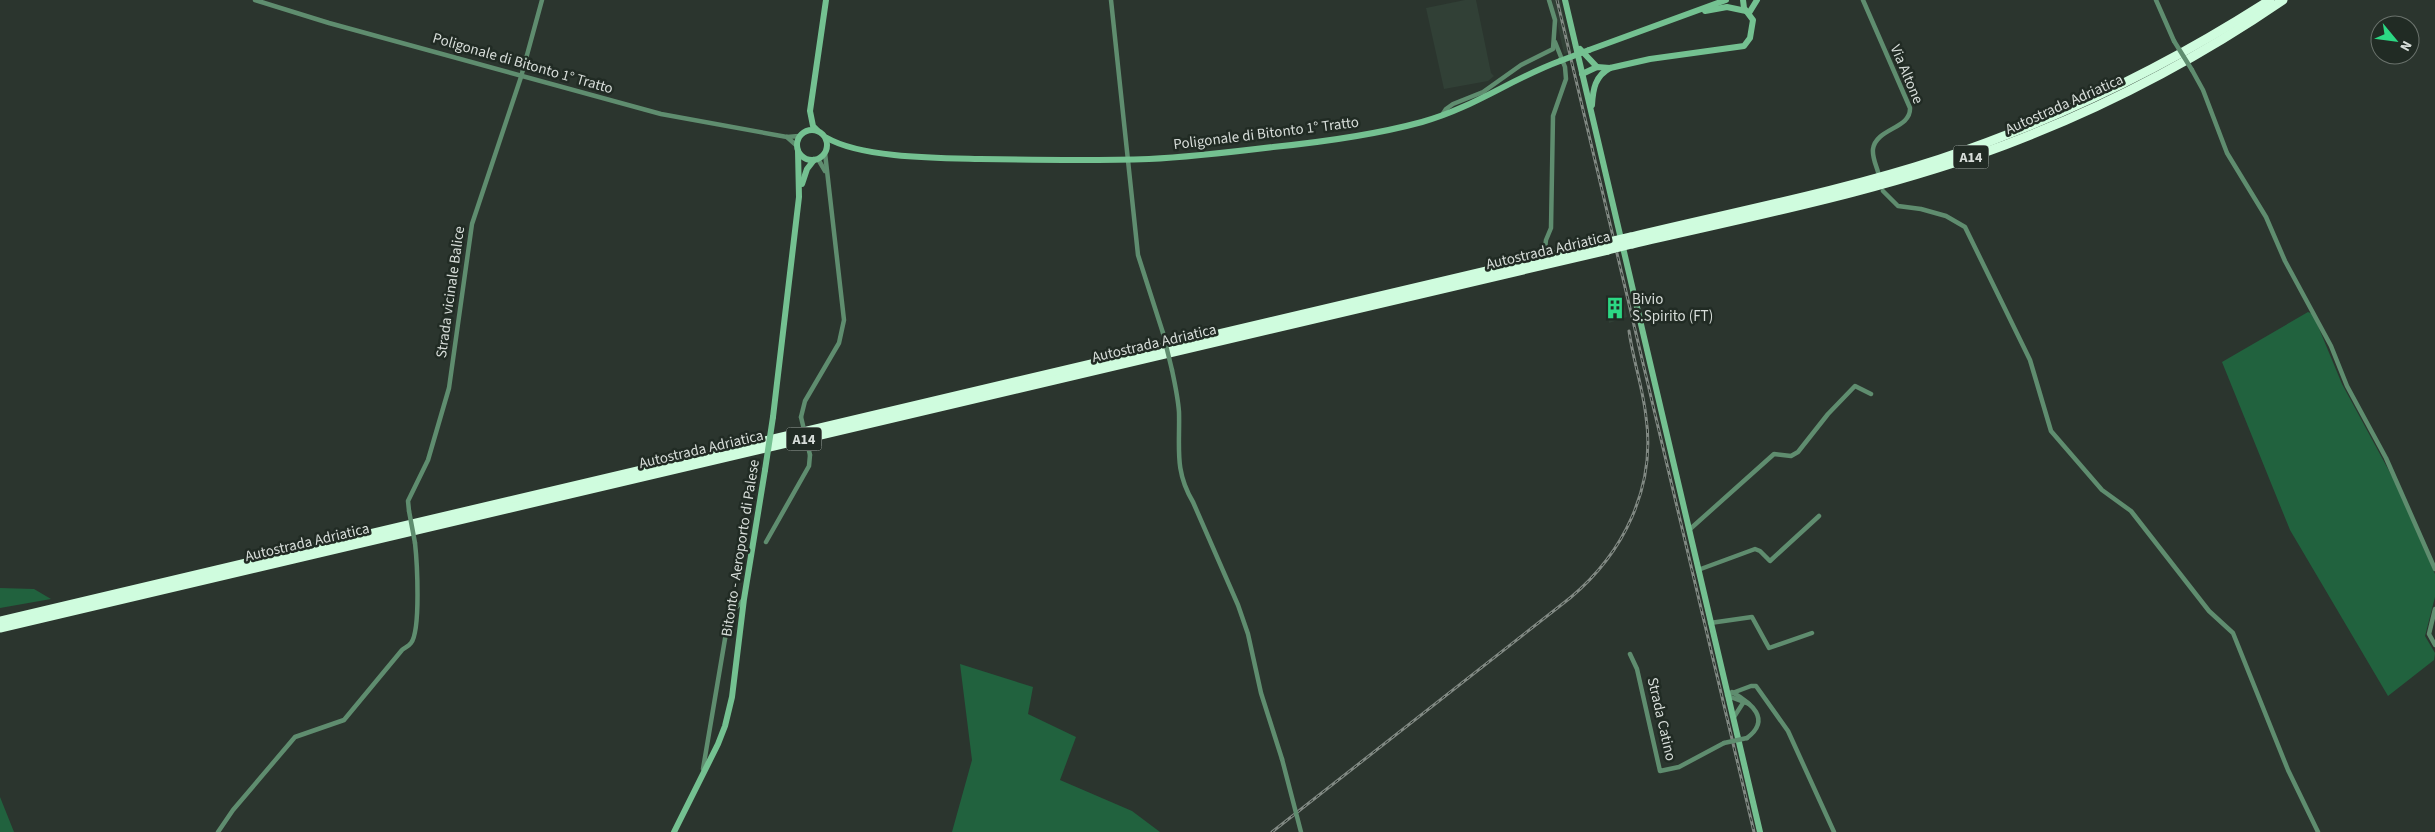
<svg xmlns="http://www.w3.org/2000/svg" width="2435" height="832" font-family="'Source Sans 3',sans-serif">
	<rect width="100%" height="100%" fill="#2b352e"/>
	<g fill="#314036">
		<path d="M 1465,0 L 1476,0 L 1491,73 L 1494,76 L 1488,81 L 1444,89 L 1426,8 Z"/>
		<path d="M 1552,0 L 1560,0 L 1572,52 L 1564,54 Z"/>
		<path d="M 1622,295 L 1627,317 L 1609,323 L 1606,299 Z"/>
	</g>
	<g fill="#21623e">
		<path d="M 2308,312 L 2313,314 L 2342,384 L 2394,480 L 2435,574 L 2435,597 L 2425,636 L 2435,653 L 2434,660 L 2388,696 L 2290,530 L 2222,362 Z"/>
		<path d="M 0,588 L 34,589 L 51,599 L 0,608 Z"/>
		<path d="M 960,664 L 1033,687 L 1028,714 L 1076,737 L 1060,780 L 1132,811 L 1160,832 L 952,832 L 972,760 Z"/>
		<path d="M 0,797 L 14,832 L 0,832 Z"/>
	</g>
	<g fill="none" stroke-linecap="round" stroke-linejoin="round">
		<g stroke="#5f8d6f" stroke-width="4.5">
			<path d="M 255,0 L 329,23 L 661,114 L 787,137 L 799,136"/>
			<path d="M 1111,0 L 1138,255 L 1163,333"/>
			<path d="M 1863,0 L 1910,108 C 1911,129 1876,128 1873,149 C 1872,157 1876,165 1878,172"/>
			<path d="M 2156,0 L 2174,41"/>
			<path d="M 2192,70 L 2203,90 L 2227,153 L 2266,217 L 2285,261 L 2331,346 L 2347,386 L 2386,458 L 2435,569"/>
			<path d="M 1442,115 L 1446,109 L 1453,104 L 1483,92 L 1521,65 L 1553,49 L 1555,20 L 1549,0"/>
			<path d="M 787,137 L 797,146"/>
			<path d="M 818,159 L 825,171"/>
			<path d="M 1883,191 L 1898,206 L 1921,209 L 1946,216 L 1965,227 L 2030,360 L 2051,431 L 2102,490 L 2131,511 L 2209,611 L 2233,633 L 2288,770 L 2318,832"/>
			<path d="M 1545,248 L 1546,240 L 1551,228 L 1553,116 L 1566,79 L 1565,67 L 1555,42"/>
			<path d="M 1172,370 C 1175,384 1178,398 1179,412 C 1180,448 1174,470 1193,502 L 1238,605 L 1248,634 L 1261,693 L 1282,759"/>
			<path d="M 801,417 L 805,401 L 839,343 L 844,320 L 825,153"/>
			<path d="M 409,511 L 408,501 L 428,460 L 449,388 L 472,224 L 521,77 L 542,0"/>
			<path d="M 1689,530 L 1774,454 L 1791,456 L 1798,452 L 1828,414 L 1855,386 L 1871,394"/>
			<path d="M 766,542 L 809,466 L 810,455"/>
			<path d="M 1698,570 L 1755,549 L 1760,551 L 1770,561 L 1819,516"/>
			<path d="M 2435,609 L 2429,634 L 2435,645"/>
			<path d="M 1710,623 L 1752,617 L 1769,648 L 1812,633"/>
			<path d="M 1630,654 L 1637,669 L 1660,771 L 1679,767 L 1724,743"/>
			<path d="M 1732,692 C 1751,703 1772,719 1747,738"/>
			<path d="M 1727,695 L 1751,686 L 1756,686 L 1788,731 L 1834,832"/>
			<path d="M 1728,696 L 1749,704"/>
			<path d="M 1734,717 L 1743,703"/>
			<path d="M 703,769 L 726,633 L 732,612 L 744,599"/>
			<path d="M 218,832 L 233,810 L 295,737 L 344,720 L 402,650 C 404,648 409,646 411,643 C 421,630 417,561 415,543"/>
		</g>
		<g stroke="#74c191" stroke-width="6">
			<path d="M 1565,0 L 1760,832"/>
			<path d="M 1705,11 L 1727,7 L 1746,11"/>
			<path d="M 1749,13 L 1757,0"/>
			<path d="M 1580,49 L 1597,67"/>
			<path d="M 1589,50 L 1726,0"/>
			<path d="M 1582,74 L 1597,67 L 1610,68 L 1650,59 L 1744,46 L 1750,38 L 1753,20 L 1744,8 L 1743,0"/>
			<path d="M 1592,105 C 1593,89 1595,76 1610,68"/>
			<circle cx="812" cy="145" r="15"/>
			<path d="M 817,130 L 813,126 L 810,111 L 826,0"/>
			<path d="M 827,138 C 862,158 938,158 979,159 C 1036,160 1092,161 1149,159 C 1190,157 1232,152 1273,147 C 1323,142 1374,135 1422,122 C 1473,108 1511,79 1560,61"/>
			<path d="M 802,184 L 807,169 L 814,160"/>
			<path d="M 773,417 L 799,197 L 798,151"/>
			<path d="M 674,832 L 718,744 L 725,726 L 732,697 L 744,599 L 765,470"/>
		</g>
		<g stroke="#cffcde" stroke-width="9">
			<path d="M 1631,237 C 1734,212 1839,192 1940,159 C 2056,120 2166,67 2270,0"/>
			<path d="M 1632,244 C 1757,215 1885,190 2005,145 C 2103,108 2197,59 2283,0"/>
			<path d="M 0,621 L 1605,243"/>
			<path d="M 0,628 L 1608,250"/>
		</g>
		<g stroke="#818983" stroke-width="3">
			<g id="rail">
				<path d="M 1557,0 L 1754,832"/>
				<path d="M 1272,832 L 1570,598 C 1624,553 1656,487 1646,417 C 1643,388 1633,360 1629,331"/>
			</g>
		</g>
		<use href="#rail" stroke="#212b24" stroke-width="1" stroke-dasharray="4" stroke-linecap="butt"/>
		<g stroke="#5f8d6f" stroke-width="4.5">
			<path d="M 2174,41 L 2192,70"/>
			<path d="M 1163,333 L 1172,370"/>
			<path d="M 801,417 L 810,455"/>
			<path d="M 409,511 L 415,543"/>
			<path d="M 1724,743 L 1747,738"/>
			<path d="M 1282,759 L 1301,832"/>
		</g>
		<g stroke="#74c191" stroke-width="6">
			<path d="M 1560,61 L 1589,50"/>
			<path d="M 765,470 L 773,417"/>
		</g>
		<g stroke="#cffcde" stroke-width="9">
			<path d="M 1605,243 L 1631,237"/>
			<path d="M 1608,250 L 1632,244"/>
		</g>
	</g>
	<defs>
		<g id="building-bare" transform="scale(1.725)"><path d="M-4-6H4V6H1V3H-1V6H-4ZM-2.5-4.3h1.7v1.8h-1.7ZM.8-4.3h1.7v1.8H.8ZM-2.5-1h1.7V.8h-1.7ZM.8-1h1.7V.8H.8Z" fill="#2cd884" stroke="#212b24" stroke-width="2.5" paint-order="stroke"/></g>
	</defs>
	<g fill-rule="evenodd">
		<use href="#building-bare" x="1615" y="308"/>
	</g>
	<g text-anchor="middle" stroke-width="5" stroke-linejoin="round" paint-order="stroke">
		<g fill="#212b24" stroke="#a0a8a3" stroke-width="1">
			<rect x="1953.5" y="145.5" width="35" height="23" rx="4"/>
			<rect x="786.5" y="427.5" width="35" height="23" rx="4"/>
		</g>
		<g font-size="14" font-weight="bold" fill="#d7ddd9">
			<text x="1971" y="162">A14</text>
			<text x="804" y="444">A14</text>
		</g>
		<g font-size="15" fill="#d7ddd9" stroke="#212b24">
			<text transform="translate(523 63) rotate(16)" y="5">Poligonale di Bitonto 1° Tratto</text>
			<text transform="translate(1907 74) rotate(67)" y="5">Via Altone</text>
			<text transform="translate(2064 104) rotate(-24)" y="5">Autostrada Adriatica</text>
			<text transform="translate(1266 133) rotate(-7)" y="5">Poligonale di Bitonto 1° Tratto</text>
			<text transform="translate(1548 250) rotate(-13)" y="5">Autostrada Adriatica</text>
			<text transform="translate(450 292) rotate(-82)" y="5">Strada vicinale Balice</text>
			<text transform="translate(1154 343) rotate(-13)" y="5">Autostrada Adriatica</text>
			<text transform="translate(701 449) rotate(-13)" y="5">Autostrada Adriatica</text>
			<text transform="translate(307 542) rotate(-13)" y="5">Autostrada Adriatica</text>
			<text transform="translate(740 548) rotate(-81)" y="5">Bitonto - Aeroporto di Palese</text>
			<text transform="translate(1662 719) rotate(77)" y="5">Strada Catino</text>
		</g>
		<g font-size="15" fill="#d7ddd9" stroke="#212b24" text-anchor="start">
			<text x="1632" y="304">Bivio<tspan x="1632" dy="17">S.Spirito (FT)</tspan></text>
		</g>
	</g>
	<g transform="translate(2395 40) rotate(119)"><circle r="24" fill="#212b24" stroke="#6a726c"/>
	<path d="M0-4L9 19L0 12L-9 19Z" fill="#2cd884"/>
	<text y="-8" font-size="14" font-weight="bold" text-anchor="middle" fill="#d7ddd9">N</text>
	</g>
</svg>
